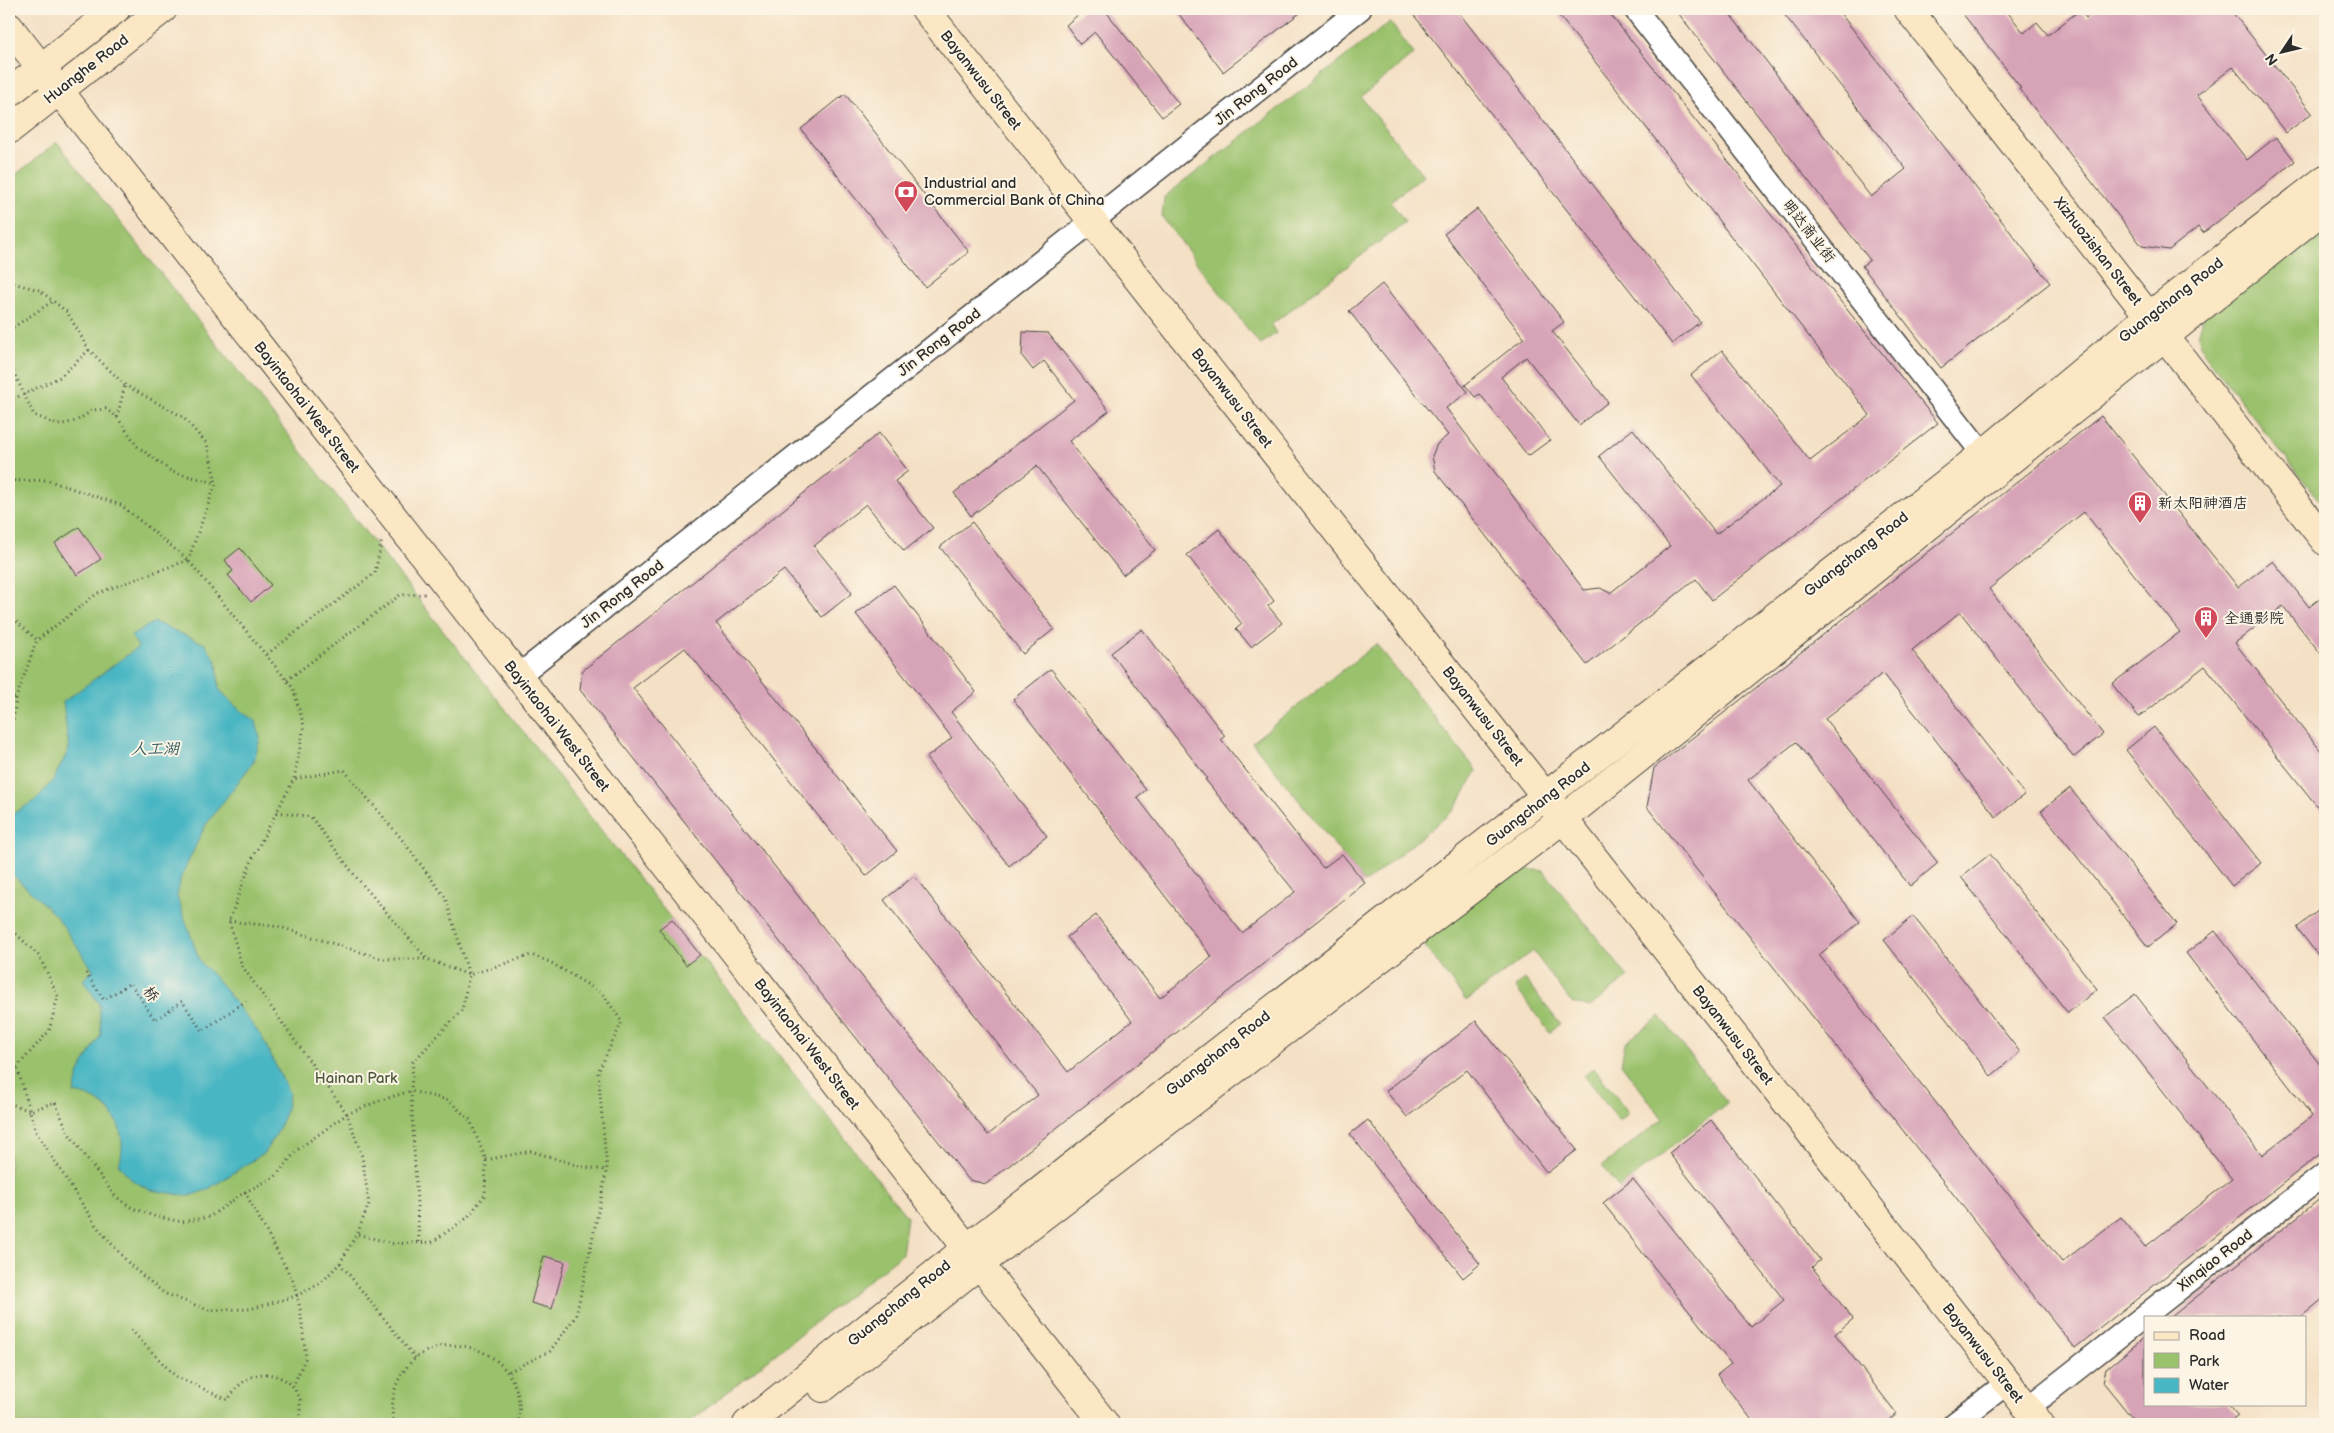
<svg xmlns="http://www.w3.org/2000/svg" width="2334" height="1433" font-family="'Balsamiq Sans','LXGW WenKai TC',sans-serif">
	<rect width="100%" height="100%" fill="#fcf5e5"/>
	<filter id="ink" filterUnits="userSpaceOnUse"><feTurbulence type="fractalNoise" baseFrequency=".02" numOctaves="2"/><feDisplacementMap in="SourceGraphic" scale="10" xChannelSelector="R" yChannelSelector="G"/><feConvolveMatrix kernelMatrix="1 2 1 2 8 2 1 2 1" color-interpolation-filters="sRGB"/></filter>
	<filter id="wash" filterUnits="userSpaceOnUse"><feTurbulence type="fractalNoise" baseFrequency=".0096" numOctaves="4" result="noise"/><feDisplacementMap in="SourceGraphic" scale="20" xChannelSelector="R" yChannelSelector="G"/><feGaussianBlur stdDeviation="1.12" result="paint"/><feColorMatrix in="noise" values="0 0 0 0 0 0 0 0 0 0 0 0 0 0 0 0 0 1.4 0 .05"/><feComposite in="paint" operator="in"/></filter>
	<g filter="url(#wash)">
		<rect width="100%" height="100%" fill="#f4e0c4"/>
		<g fill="#9ac16c" stroke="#62764c">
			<path d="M 1390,22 L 1414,54 L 1361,97 L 1423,175 L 1391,202 L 1405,222 L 1271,325 L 1276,333 L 1260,345 L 1162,217 L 1164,197 Z"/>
			<path d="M 57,142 L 907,1217 L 902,1254 L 687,1424 L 9,1424 L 9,180 Z"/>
			<path d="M 2325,215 L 2325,508 L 2205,355 L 2198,336 L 2206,308 Z"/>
			<path d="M 1376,644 L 1477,771 L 1454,810 L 1365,883 L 1252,742 Z"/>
			<path d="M 1517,868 L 1544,871 L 1628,977 L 1590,1007 L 1572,1003 L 1533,951 L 1466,1001 L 1421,941 Z"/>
			<path d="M 1525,979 L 1560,1024 L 1550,1033 L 1515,987 Z"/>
			<path d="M 1660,1016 L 1727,1103 L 1619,1188 L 1602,1166 L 1663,1119 L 1621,1064 L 1625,1043 Z"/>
			<path d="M 1594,1068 L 1629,1113 L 1619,1121 L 1584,1076 Z"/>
		</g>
		<path fill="#48b6c3" stroke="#3a7077" d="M 154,622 L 205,644 L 217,662 L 219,689 L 235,706 L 256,721 L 260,738 L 254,761 L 205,826 L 181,877 L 177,897 L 200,962 L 215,977 L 262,1037 L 289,1093 L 285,1113 L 277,1133 L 264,1153 L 207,1190 L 189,1196 L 150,1190 L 132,1180 L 119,1165 C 130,1129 111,1099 74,1093 L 79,1072 L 101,1034 L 99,1004 L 83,980 L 93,970 L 57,917 L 9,871 L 9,816 L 36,800 L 54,779 L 69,749 L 63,702 L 137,648 L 138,646 L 131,636 Z"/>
		<g id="blocks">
			<g fill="#d7a3b7">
				<path d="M 1085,9 L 1104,9 L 1179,104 L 1162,117 L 1095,32 L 1080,44 L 1066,25 Z"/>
				<path d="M 1175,9 L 1305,9 L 1223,72 Z"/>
				<path d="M 1409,9 L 1456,9 L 1700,322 L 1672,344 Z"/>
				<path d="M 1554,9 L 1606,9 L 1938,423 L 1712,600 L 1696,579 L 1587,665 L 1435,471 L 1432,456 L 1437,444 L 1448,435 L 1349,311 L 1382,284 L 1468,392 L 1446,408 L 1584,590 L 1600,588 L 1610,593 L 1670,546 L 1599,456 L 1633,429 L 1716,534 L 1780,486 L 1691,375 L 1722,350 L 1810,461 L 1870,415 Z"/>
				<path d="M 1675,9 L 1726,9 L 1871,197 L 1906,169 L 1780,9 L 1837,9 L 2050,283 L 1941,368 L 1862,266 L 1870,260 Z"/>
				<path d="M 1959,9 L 2005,9 L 2024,33 L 2037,22 L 2048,35 L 2080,10 L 2086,18 L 2097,9 L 2230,9 L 2312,113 L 2286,133 L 2233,67 L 2197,95 L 2247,160 L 2276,137 L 2295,161 L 2203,233 L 2198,227 L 2169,250 L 2142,246 L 2019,89 L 2021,88 Z"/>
				<path d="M 845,94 L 969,252 L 925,287 L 801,129 Z"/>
				<path d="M 1477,209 L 1564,322 L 1552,331 L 1608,402 L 1579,425 L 1526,357 L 1501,377 L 1550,440 L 1528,456 L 1480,394 L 1475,397 L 1465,385 L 1524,338 L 1444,234 Z"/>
				<path d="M 1023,332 L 1048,333 L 1109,411 L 1069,441 L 1155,550 L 1123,575 L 1037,466 L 971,516 L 954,493 L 1074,400 L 1044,361 L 1033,370 L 1022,356 Z"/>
				<path d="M 2101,416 L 2238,587 L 2273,561 L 2309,607 L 2325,595 L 2325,659 L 2283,606 L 2235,643 L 2325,756 L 2325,816 L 2205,666 L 2139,717 L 2112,684 L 2180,632 L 2084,512 L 1989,589 L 2103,734 L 2074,757 L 1960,612 L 1912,650 L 2025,794 L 1996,817 L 1883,673 L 1825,719 L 1938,863 L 1910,886 L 1796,742 L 1748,780 L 1860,922 L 1819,955 L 2062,1262 L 2121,1217 L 2145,1247 L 2232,1179 L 2105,1017 L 2135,994 L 2262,1155 L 2312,1116 L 2186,953 L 2215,931 L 2325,1071 L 2325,1150 L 2075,1348 L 1647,807 L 1654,768 Z"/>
				<path d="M 879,433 L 908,471 L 895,481 L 933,528 L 904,551 L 866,504 L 814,546 L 852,593 L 822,617 L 784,570 L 716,623 L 897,851 L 866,876 L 685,648 L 633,688 L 988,1135 L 1038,1095 L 884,900 L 914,876 L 1068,1072 L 1132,1021 L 1067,937 L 1096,915 L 1160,998 L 1212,957 L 1013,699 L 1051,669 L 1146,790 L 1137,797 L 1242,933 L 1295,892 L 1205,779 L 1207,778 L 1111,653 L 1142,629 L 1225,736 L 1221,739 L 1323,868 L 1342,854 L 1365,883 L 986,1184 L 969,1180 L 580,690 L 582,671 Z"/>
				<path d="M 972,522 L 1054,629 L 1023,654 L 940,547 Z"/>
				<path d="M 79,527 L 101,559 L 77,575 L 55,543 Z"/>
				<path d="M 1219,529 L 1274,601 L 1268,606 L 1282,623 L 1251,647 L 1236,629 L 1242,624 L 1187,555 Z"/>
				<path d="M 240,548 L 271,585 L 251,602 L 228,575 L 233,571 L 225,560 Z"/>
				<path d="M 894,585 L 976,692 L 951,712 L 1047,836 L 1009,866 L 926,758 L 952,738 L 856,614 Z"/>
				<path d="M 2154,727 L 2261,863 L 2232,886 L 2126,750 Z"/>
				<path d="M 2070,788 L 2177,924 L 2148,947 L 2041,811 Z"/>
				<path d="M 1990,854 L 2097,989 L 2068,1013 L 1961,877 Z"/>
				<path d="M 2325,905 L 2325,964 L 2297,928 Z"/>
				<path d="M 1913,916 L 2020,1052 L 1991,1076 L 1884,940 Z"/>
				<path d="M 672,919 L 700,955 L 686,965 L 659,929 Z"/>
				<path d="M 1476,1021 L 1577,1150 L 1547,1173 L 1467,1070 L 1407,1117 L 1386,1091 Z"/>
				<path d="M 1368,1120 L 1480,1264 L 1463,1278 L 1350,1134 Z"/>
				<path d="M 1711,1120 L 1820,1260 L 1812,1267 L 1853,1319 L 1835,1334 L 1897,1414 L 1884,1424 L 1755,1424 L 1717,1375 L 1731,1364 L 1603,1203 L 1633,1179 L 1751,1327 L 1784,1300 L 1669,1153 Z"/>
				<path d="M 2325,1195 L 2325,1297 L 2301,1317 L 2171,1317 Z"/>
				<path d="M 544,1256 L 565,1262 L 552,1309 L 531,1303 Z"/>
				<path d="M 2145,1337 L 2145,1404 L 2228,1404 L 2238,1416 L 2227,1424 L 2137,1424 L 2103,1382 L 2106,1369 Z"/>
			</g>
		</g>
	</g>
	<g filter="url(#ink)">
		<use href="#blocks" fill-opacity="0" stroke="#494642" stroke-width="1"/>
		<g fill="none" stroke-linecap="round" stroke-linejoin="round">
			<g stroke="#494642" stroke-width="25">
				<g id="street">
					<path d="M 1635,9 L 1983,454"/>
					<path d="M 518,676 L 1360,9"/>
					<path d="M 2035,1402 L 2325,1174"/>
					<path d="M 1954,1424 L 2007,1383"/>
				</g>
			</g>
			<g stroke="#494642" stroke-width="30">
				<g id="secondary">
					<path d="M 925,9 L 2040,1424"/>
					<path d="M 1908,9 L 2325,541"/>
					<path d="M 9,27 L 1105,1424"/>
					<path d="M 9,93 L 116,9"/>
					<path d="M 9,130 L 163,9"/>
					<path d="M 823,1388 L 980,1264 L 1563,819 L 2325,208"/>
					<path d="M 747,1424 L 967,1248 L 1983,454 L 2149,316 L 2325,179"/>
				</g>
			</g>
			<g stroke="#494642" stroke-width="3" stroke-dasharray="1 4" stroke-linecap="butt">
				<path d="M 9,282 L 39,290 L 67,312 L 89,350 L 125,385 L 183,417 L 207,444 L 216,483 L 188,560 L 98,593 L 37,640 L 16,698 L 13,721 L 9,728"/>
				<path d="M 9,330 L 53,301"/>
				<path d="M 9,369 L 13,371 L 34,415 L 58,425 L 76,421 L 93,410 L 106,409 L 117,417 L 137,446 L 172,472 L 216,483"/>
				<path d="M 9,401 L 60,377 L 89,350"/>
				<path d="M 117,417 L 125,385"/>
				<path d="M 9,481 L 47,480 L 121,505 L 188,560 L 293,688 L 304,726 L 294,779 L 253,857 L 229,921 L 242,966 L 347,1114 L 362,1156 L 369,1204 L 357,1234 L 340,1263 L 321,1283 L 296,1296 L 250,1309 L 208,1310 L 164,1293 L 132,1267 L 97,1227 L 36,1132 L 17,1067"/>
				<path d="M 9,615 L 37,640"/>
				<path d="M 267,654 L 375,573 L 382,539"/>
				<path d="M 287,680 L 400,595 L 426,594"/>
				<path d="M 9,698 L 16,698"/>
				<path d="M 277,812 L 311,817 L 356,877 L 427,959 L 469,975 L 445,897 L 400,837 L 344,770 L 294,779"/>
				<path d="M 229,921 L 280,927 L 383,959 L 427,959"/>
				<path d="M 9,927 L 39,956 L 58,996 L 49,1031 L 17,1067 L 9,1073"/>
				<path d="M 86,973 L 104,1000 L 130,983 L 155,1020 L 182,1001 L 202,1031 L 246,1001"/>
				<path d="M 9,1103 L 30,1111 L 55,1102 L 69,1134 L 115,1196 L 132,1208 L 154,1216 L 182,1222 L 209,1217 L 245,1192 L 275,1177 L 297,1150 L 347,1114 L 381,1100 L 411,1091 L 448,1100 L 470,1120 L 486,1160 L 485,1195 L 467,1218 L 432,1242 L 394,1244 L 357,1234"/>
				<path d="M 486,1160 L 531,1151 L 583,1167 L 607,1170"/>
				<path d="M 245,1192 L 293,1281 L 300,1308 L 306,1357 L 293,1386 L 300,1400 L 300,1424"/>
				<path d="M 419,1242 L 411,1091 L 413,1062 L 462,1010 L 469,975 L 531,955 L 550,962 L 603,994 L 622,1022 L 598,1072 L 607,1170 L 576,1316 L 550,1351 L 508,1372"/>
				<path d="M 340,1263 L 416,1359"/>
				<path d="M 131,1330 L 175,1376 L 228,1400 C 244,1373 268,1365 293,1386"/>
				<path d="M 394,1424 C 391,1412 392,1399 396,1386 C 424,1313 533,1346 518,1424"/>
			</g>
			<use href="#street" stroke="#fff" stroke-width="22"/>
			<use href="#secondary" stroke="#fbe7c3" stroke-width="28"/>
		</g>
	</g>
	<defs>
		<g id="bank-pin" transform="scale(1.25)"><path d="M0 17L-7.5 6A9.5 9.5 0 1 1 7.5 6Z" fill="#d1495b" stroke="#fcf5e5"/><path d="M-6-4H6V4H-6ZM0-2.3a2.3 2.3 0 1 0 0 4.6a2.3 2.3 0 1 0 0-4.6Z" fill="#fff"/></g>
		<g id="building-pin" transform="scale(1.25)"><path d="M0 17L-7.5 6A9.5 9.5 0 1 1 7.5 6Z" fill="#d1495b" stroke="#fcf5e5"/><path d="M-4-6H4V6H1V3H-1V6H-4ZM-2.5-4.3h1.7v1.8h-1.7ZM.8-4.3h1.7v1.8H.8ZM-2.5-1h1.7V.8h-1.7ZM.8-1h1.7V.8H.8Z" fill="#fff"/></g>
	</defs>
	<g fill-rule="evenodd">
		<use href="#bank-pin" x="906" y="192"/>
		<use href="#building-pin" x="2140" y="503"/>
		<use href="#building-pin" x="2206" y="618"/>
	</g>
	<g text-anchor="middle" stroke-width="4" stroke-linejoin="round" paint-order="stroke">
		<g font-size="15" fill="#2b2b2b" stroke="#fcf5e5">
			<text transform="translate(86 69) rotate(-38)" y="5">Huanghe Road</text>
			<text transform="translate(981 80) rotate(52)" y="5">Bayanwusu Street</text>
			<text transform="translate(1256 91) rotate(-38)" y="5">Jin Rong Road</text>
			<text transform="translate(1809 231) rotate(52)" y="5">明达商业街</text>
			<text transform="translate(2098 251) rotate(52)" y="5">Xizhuozishan Street</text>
			<text transform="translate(2171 300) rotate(-38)" y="5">Guangchang Road</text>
			<text transform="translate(939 342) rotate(-38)" y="5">Jin Rong Road</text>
			<text transform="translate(1232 398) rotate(52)" y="5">Bayanwusu Street</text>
			<text transform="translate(307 407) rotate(52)" y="5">Bayintaohai West Street</text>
			<text transform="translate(1856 554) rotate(-38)" y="5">Guangchang Road</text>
			<text transform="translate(622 594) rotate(-38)" y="5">Jin Rong Road</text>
			<text transform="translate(1483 716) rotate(52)" y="5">Bayanwusu Street</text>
			<text transform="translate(557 726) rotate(52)" y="5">Bayintaohai West Street</text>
			<text transform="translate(1538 804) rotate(-38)" y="5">Guangchang Road</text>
			<text transform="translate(151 994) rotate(56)" y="5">桥</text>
			<text transform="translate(1733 1035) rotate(52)" y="5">Bayanwusu Street</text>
			<text transform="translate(807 1044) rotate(52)" y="5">Bayintaohai West Street</text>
			<text transform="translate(1218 1053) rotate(-38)" y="5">Guangchang Road</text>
			<text transform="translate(2215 1260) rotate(-38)" y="5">Xinqiao Road</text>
			<text transform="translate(899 1303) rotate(-39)" y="5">Guangchang Road</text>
			<text transform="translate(1983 1353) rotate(52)" y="5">Bayanwusu Street</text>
		</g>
		<g font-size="15" fill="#2b2b2b" stroke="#fcf5e5" text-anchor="start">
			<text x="924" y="188">Industrial and<tspan x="924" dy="17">Commercial Bank of China</tspan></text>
			<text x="2158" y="508">新太阳神酒店</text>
			<text x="2224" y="623">全通影院</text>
		</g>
		<g font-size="15" fill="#4c583e" stroke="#fcf5e5">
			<text x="356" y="1083">Hainan Park</text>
		</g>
		<g font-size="16" font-style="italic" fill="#355c60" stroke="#fcf5e5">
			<text x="155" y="754">人工湖</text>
		</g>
	</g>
	<rect width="2334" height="1433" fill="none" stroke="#fcf5e5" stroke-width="30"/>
	<rect x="2144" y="1316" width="162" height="90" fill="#fcf5e5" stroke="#a8a49b"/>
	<rect x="2154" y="1332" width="25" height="8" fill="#fbe7c3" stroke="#a8a49b"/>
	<text x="2189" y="1340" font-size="15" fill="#2b2b2b">Road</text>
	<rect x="2154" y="1353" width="25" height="15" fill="#9ac16c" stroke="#a8a49b"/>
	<text x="2189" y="1366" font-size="15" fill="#2b2b2b">Park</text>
	<rect x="2154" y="1378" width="25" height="15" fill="#48b6c3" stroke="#a8a49b"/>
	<text x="2189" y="1390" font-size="15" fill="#2b2b2b">Water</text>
	<g transform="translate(2282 52) rotate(235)" stroke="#fcf5e5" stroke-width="4" paint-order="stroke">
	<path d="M0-4L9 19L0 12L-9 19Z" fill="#2b2b2b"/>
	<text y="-8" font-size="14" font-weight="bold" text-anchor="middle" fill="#2b2b2b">N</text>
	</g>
</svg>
